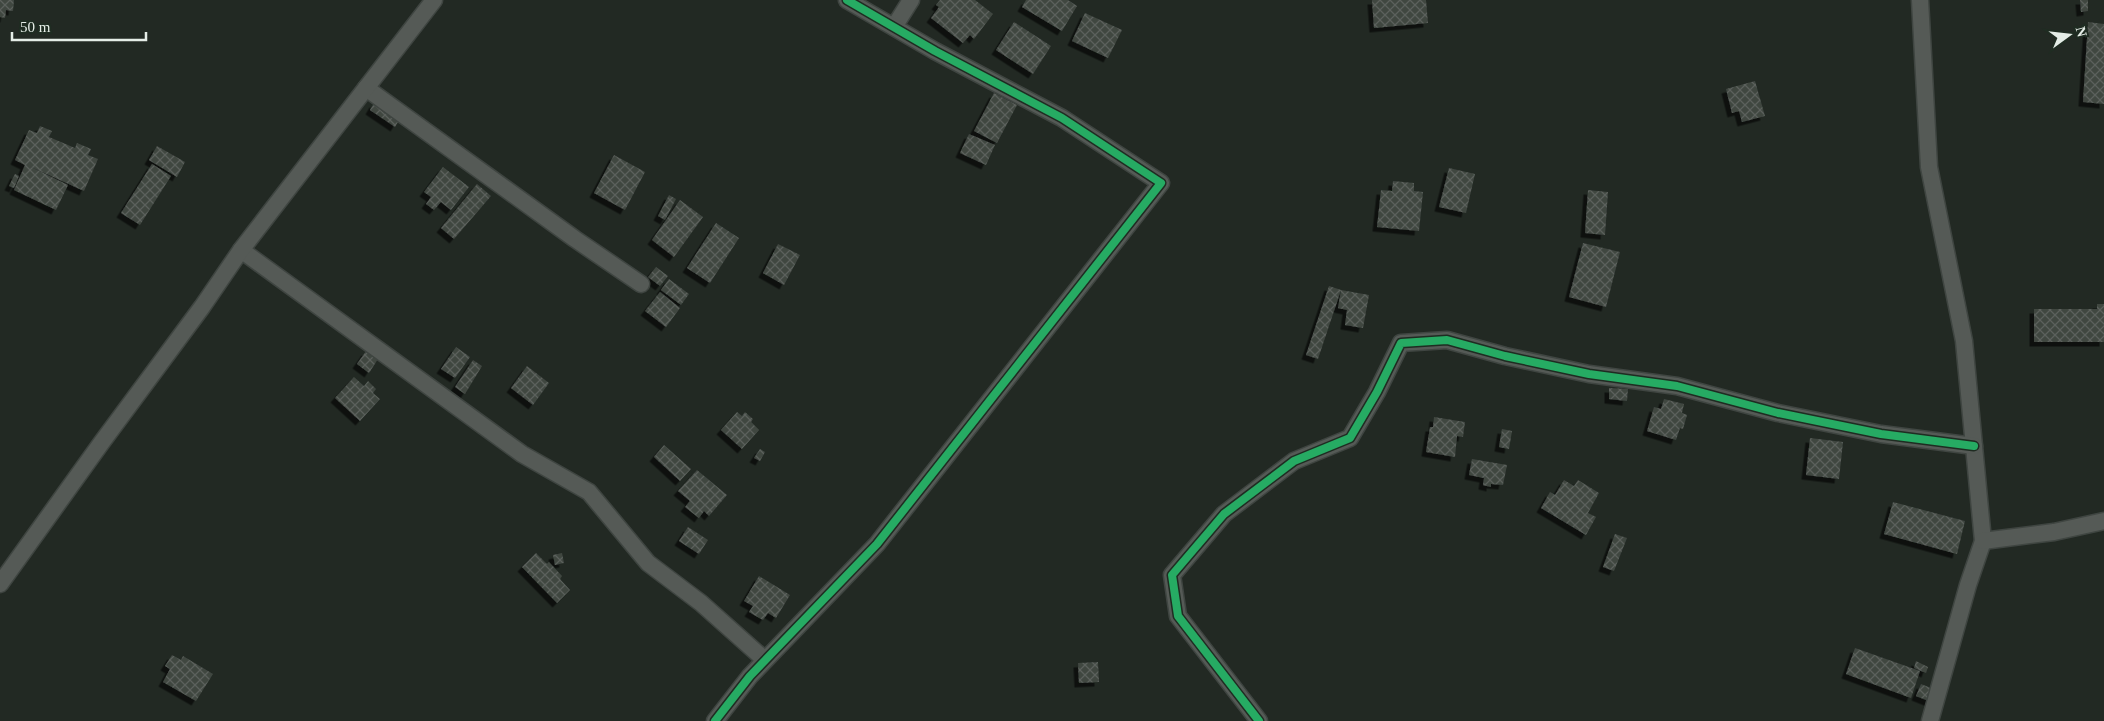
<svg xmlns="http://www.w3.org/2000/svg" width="2104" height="721" font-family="Georgia,serif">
	<defs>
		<pattern id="building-cross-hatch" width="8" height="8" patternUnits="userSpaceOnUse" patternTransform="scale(1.25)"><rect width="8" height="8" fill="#404641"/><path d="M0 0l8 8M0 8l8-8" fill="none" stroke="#5b615c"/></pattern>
		<filter id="shadow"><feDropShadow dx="-4.5" dy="4.5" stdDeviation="0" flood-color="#0009"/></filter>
	</defs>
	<rect width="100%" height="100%" fill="#222923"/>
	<g fill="url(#building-cross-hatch)" filter="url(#shadow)">
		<path d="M 0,0 L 14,0 L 13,11 L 6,10 L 5,18 L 0,17 Z"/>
		<path d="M 940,0 L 975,0 L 993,14 L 974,39 L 970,35 L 963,43 L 931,18 L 939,7 L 936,5 Z"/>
		<path d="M 1026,0 L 1068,0 L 1077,6 L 1062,31 L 1022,7 Z"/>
		<path d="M 1372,0 L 1426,0 L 1428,23 L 1374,28 Z"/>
		<path d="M 2080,0 L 2088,0 L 2088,11 L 2081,12 Z"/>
		<path d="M 1085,13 L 1122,30 L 1108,58 L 1072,41 Z"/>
		<path d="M 1014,22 L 1051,46 L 1033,74 L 996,50 Z"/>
		<path d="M 2088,22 L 2104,24 L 2104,104 L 2083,102 Z"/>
		<path d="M 1755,81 L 1765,116 L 1742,122 L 1739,111 L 1732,113 L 1726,89 Z"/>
		<path d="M 994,93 L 1017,105 L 997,143 L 974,131 Z"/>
		<path d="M 374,103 L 400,119 L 395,127 L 370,110 Z"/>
		<path d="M 40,126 L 52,131 L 49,137 L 75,148 L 77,143 L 91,149 L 88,155 L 98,159 L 84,191 L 29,166 L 68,185 L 56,210 L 14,190 L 25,165 L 15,160 L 29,130 L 37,133 Z"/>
		<path d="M 969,134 L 995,145 L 986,165 L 960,153 Z"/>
		<path d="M 157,146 L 185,162 L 177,177 L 149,160 Z"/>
		<path d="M 614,155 L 645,172 L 625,210 L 594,193 Z"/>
		<path d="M 152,164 L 171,176 L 140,225 L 121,213 Z"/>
		<path d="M 443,167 L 469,187 L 451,210 L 441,202 L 434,210 L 426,204 L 431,197 L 424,192 Z"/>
		<path d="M 1449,168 L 1475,174 L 1466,213 L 1439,207 Z"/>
		<path d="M 15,174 L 19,176 L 14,188 L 9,186 Z"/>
		<path d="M 1393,181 L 1414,183 L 1414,191 L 1423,192 L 1419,231 L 1377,227 L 1381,190 L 1392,191 Z"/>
		<path d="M 477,184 L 491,196 L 454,239 L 441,228 Z"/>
		<path d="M 1588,190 L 1608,192 L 1605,235 L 1585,233 Z"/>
		<path d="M 669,195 L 676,199 L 665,220 L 658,216 Z"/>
		<path d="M 680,200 L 703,217 L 674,257 L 652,240 Z"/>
		<path d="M 716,223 L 739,238 L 710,283 L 687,268 Z"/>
		<path d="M 1583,243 L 1620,252 L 1606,307 L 1569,297 Z"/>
		<path d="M 778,244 L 800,255 L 784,285 L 763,273 Z"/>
		<path d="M 656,267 L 668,276 L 660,286 L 648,277 Z"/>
		<path d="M 669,279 L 689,294 L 681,305 L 661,290 Z"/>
		<path d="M 1329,286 L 1341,290 L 1318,359 L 1306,355 Z"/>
		<path d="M 1341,290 L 1369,295 L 1363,328 L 1345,325 L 1347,310 L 1338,308 Z"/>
		<path d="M 660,292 L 680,308 L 666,327 L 645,311 Z"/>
		<path d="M 2097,304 L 2104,304 L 2104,342 L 2034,342 L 2034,309 L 2097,309 Z"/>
		<path d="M 456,347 L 470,357 L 455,378 L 441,369 Z"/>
		<path d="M 366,351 L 378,359 L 369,373 L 357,364 Z"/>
		<path d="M 473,360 L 482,366 L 465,394 L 455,387 Z"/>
		<path d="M 527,366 L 549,383 L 533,405 L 511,388 Z"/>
		<path d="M 354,377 L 364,386 L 368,381 L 376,389 L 373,393 L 380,399 L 360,421 L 335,398 Z"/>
		<path d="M 1609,388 L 1628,389 L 1627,401 L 1609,399 Z"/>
		<path d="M 1664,399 L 1684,404 L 1682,413 L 1687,415 L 1683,429 L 1680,428 L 1676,440 L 1647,431 L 1654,407 L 1661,409 Z"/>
		<path d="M 737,412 L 742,416 L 745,412 L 753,419 L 751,422 L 759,430 L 742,449 L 721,430 Z"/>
		<path d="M 1434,417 L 1465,422 L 1463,437 L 1457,436 L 1455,457 L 1426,452 L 1430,427 L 1433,427 Z"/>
		<path d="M 1502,429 L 1512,431 L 1509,449 L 1499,447 Z"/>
		<path d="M 1810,438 L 1843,442 L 1839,479 L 1806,475 Z"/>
		<path d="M 664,445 L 691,469 L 680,481 L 654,457 Z"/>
		<path d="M 760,449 L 765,452 L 760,461 L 754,458 Z"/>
		<path d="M 1472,459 L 1507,465 L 1503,485 L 1491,484 L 1491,487 L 1483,485 L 1484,478 L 1469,475 Z"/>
		<path d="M 697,470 L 727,495 L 709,516 L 704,511 L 699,518 L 685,507 L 690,501 L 678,491 Z"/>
		<path d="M 1564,480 L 1574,486 L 1578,480 L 1599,493 L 1588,513 L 1596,517 L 1586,535 L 1541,508 L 1550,492 L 1555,495 Z"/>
		<path d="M 1893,502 L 1965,521 L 1957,554 L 1884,534 Z"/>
		<path d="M 688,527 L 708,540 L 699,554 L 679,541 Z"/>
		<path d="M 1615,534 L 1627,538 L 1614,571 L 1603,567 Z"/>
		<path d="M 536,553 L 547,564 L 549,562 L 562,576 L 560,579 L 570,590 L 557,603 L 522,567 Z"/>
		<path d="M 562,553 L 564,563 L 555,565 L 553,555 Z"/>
		<path d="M 759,576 L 790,595 L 776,618 L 768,613 L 763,620 L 749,612 L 753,606 L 744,601 Z"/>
		<path d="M 1855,648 L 1920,671 L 1911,698 L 1846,674 Z"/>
		<path d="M 172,655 L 181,660 L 183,656 L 213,674 L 196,701 L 163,682 L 170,669 L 165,666 Z"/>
		<path d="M 1916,661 L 1928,667 L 1926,673 L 1914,668 Z"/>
		<path d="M 1098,662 L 1099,682 L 1079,683 L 1078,663 Z"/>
		<path d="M 1921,684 L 1936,690 L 1931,702 L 1916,696 Z"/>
	</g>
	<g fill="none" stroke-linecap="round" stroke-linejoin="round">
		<g stroke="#3f4541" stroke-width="19">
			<g id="street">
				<path d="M 1920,0 L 1929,167 L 1964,341 L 1983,541 L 1968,585 L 1930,721"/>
				<path d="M 894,27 L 911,0"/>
				<path d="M 366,88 L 575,239 L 641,284"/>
				<path d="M 241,250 L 522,454 L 589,492 L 648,563 L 701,603 L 765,660"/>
				<path d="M 1983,541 L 2054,532 L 2104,521"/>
				<path d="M 0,584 L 102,442 L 202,307 L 241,250 L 434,0"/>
				<path d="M 715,721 L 750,676 L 877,544 L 1161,183 L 1062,118 L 935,51 L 847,0"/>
				<path d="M 1259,721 L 1178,616 L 1172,575 L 1224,514 L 1294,461 L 1350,438 L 1377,392 L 1401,343 L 1447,340 L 1505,356 L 1589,374 L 1677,386 L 1778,413 L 1881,434 L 1974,446"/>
			</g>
		</g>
		<use href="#street" stroke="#555a56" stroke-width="16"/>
		<g stroke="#1f2c22" stroke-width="11">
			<g id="cycleway">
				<path d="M 715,721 L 750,676 L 877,544 L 1161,183 L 1062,118 L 935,51 L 847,0"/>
				<path d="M 1259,721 L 1178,616 L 1172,575 L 1224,514 L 1294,461 L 1350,438 L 1377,392 L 1401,343 L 1447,340 L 1505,356 L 1589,374 L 1677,386 L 1778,413 L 1881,434 L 1974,446"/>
			</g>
		</g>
		<use href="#cycleway" stroke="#26ab63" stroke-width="8"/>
	</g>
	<g transform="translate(2069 35) rotate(75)" stroke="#1f2c22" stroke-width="4" paint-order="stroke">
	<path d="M0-4L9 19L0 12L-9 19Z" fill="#e5ede7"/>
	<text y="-8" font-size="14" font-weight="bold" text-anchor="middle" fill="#e5ede7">N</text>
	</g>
	<path d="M12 32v8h134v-8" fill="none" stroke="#e5ede7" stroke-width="2.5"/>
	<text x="20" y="32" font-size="15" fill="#e5ede7" stroke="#1f2c22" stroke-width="4" paint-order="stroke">50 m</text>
</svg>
